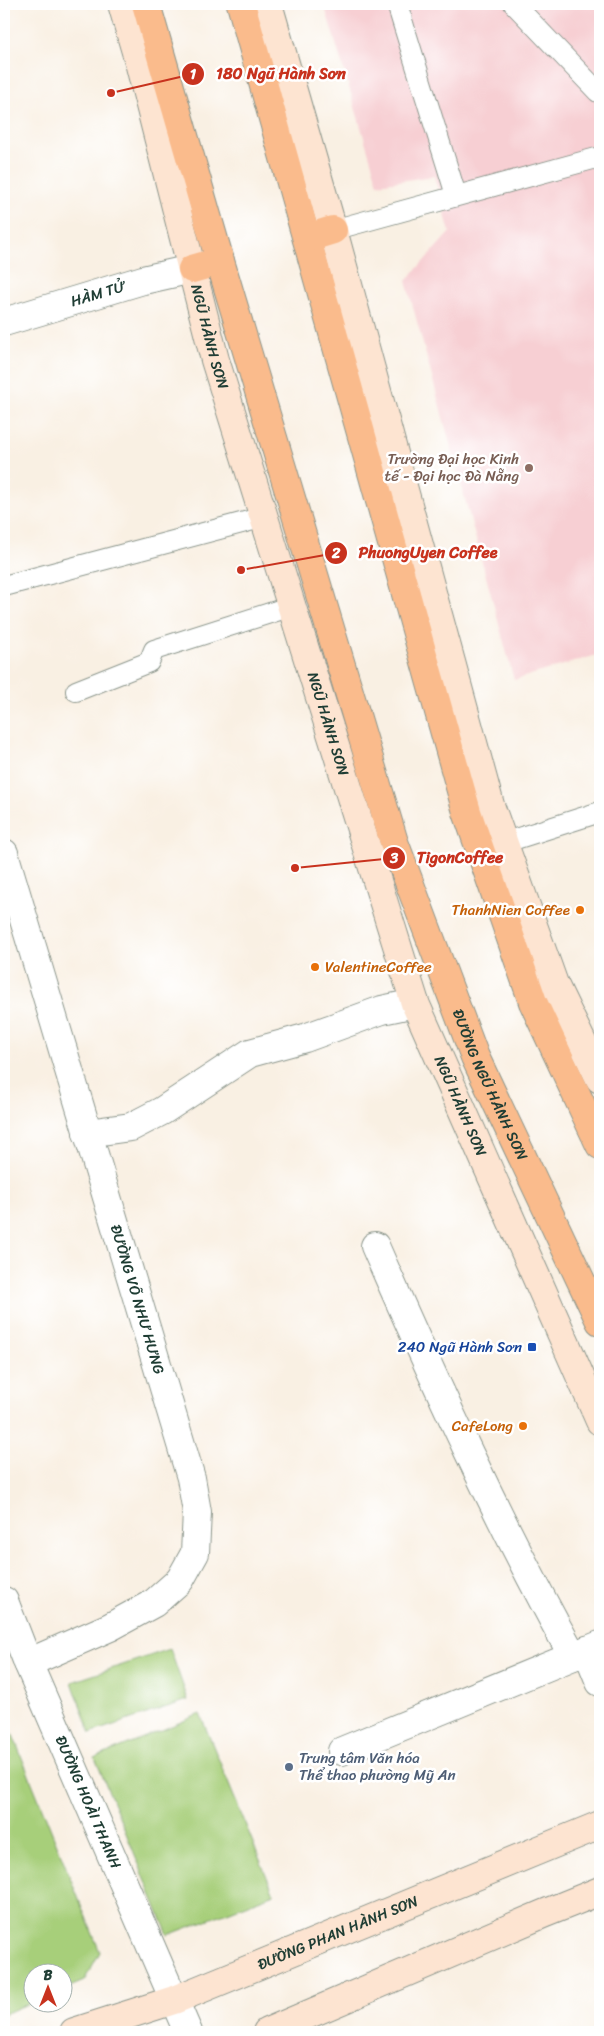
<svg xmlns="http://www.w3.org/2000/svg" width="604" height="2036" font-family="Sriracha,sans-serif">
	<rect width="100%" height="100%" fill="#fff"/>
	<filter id="ink" filterUnits="userSpaceOnUse"><feTurbulence type="fractalNoise" baseFrequency=".02" numOctaves="2"/><feDisplacementMap in="SourceGraphic" scale="10" xChannelSelector="R" yChannelSelector="G"/><feConvolveMatrix kernelMatrix="1 2 1 2 8 2 1 2 1" color-interpolation-filters="sRGB"/></filter>
	<filter id="wash" filterUnits="userSpaceOnUse"><feTurbulence type="fractalNoise" baseFrequency=".0096" numOctaves="4" result="noise"/><feDisplacementMap in="SourceGraphic" scale="20" xChannelSelector="R" yChannelSelector="G"/><feGaussianBlur stdDeviation="1.12" result="paint"/><feColorMatrix in="noise" values="0 0 0 0 0 0 0 0 0 0 0 0 0 0 0 0 0 1.4 0 .05"/><feComposite in="paint" operator="in"/></filter>
	<g filter="url(#wash)">
		<rect width="100%" height="100%" fill="#f9f0e3"/>
		<path fill="#f7cfd3" d="M 324,4 L 600,4 L 600,654 L 514,680 L 406,281 L 450,232 L 434,176 L 378,184 Z"/>
		<g fill="#a7cf7a" stroke="#638657">
			<path d="M 170,1649 L 188,1700 L 90,1733 L 72,1682 Z"/>
			<path d="M 4,1713 L 100,1952 L 84,1981 L 63,1990 L 62,1974 L 32,1974 L 32,2002 L 4,2014 Z"/>
			<path d="M 200,1714 L 274,1894 L 168,1935 L 95,1758 Z"/>
		</g>
	</g>
	<g filter="url(#ink)">
		<g fill="none" stroke-linecap="round" stroke-linejoin="round">
			<g stroke="#8c968c" stroke-width="22">
				<g id="lane">
					<path d="M 397,4 L 456,195"/>
					<path d="M 514,4 L 598,92"/>
					<path d="M 333,230 L 600,157"/>
					<path d="M 4,586 L 264,517"/>
					<path d="M 76,691 L 149,662 L 154,650 L 292,606"/>
					<path d="M 503,843 L 600,812"/>
				</g>
			</g>
			<g stroke="#8c968c" stroke-width="30">
				<g id="street">
					<path id="s1" d="M 4,322 L 143,280 L 192,269"/>
					<path id="s2" d="M 4,853 L 191,1478 L 197,1512 L 195,1553 L 180,1580 L 154,1603 L 110,1627 L 28,1663"/>
					<path d="M 87,1133 L 131,1127 L 162,1111 L 250,1053 L 305,1038 L 382,1010 L 415,1003"/>
					<path d="M 375,1246 C 436,1385 499,1523 573,1656"/>
					<path id="s3" d="M 4,1601 L 28,1663 L 188,2032"/>
					<path d="M 587,1650 L 600,1682"/>
					<path d="M 342,1751 L 600,1645"/>
				</g>
			</g>
			<g stroke="#8c968c" stroke-width="30">
				<g id="secondary">
					<path id="s4" d="M 122,4 L 139,62 L 215,360 L 415,1003 L 600,1421"/>
					<path d="M 268,4 L 333,230 L 490,805 L 554,984 L 600,1079"/>
					<path id="s5" d="M 74,2032 L 174,2000 L 600,1825"/>
					<path d="M 267,2032 L 543,1914 L 600,1891"/>
				</g>
			</g>
			<g stroke="#8c968c" stroke-width="30">
				<g id="highway">
					<path id="s6" d="M 146,4 L 220,261 L 394,842 L 475,1057 L 600,1321"/>
					<path d="M 241,4 L 467,812 L 533,1002 L 600,1145"/>
					<path d="M 307,238 L 333,230"/>
					<path d="M 192,269 L 220,261"/>
				</g>
			</g>
			<use href="#lane" stroke="#fff" stroke-width="20"/>
			<use href="#street" stroke="#fff" stroke-width="28"/>
			<use href="#secondary" stroke="#fde4d1" stroke-width="28"/>
			<use href="#highway" stroke="#fabb8c" stroke-width="28"/>
		</g>
	</g>
	<circle fill="#8d6e63" stroke="#fff" stroke-width="2" cx="529" cy="468" r="5"/>
	<g fill="#e8710a" stroke="#fff" stroke-width="2">
		<circle cx="580" cy="910" r="5"/>
		<circle cx="315" cy="967" r="5"/>
		<circle cx="523" cy="1426" r="5"/>
	</g>
	<rect fill="#1a4fb4" stroke="#fff" stroke-width="2" x="527" y="1342" width="10" height="10" rx="2.5"/>
	<circle fill="#5c6f8a" stroke="#fff" stroke-width="2" cx="289" cy="1767" r="5"/>
	<g text-anchor="middle" stroke-width="5" stroke-linejoin="round" paint-order="stroke">
		<g font-size="15" fill="#1f3d34" stroke="#fff">
			<text dy="5" stroke="none"><textPath href="#s1" startOffset="98">HÀM TỬ</textPath></text>
			<text dy="5" stroke="none"><textPath href="#s4" startOffset="344">NGŨ HÀNH SƠN</textPath></text>
			<text dy="5" stroke="none"><textPath href="#s4" startOffset="749">NGŨ HÀNH SƠN</textPath></text>
			<text dy="5" stroke="none"><textPath href="#s6" startOffset="1135">ĐƯỜNG NGŨ HÀNH SƠN</textPath></text>
			<text dy="5" stroke="none"><textPath href="#s4" startOffset="1154">NGŨ HÀNH SƠN</textPath></text>
			<text dy="5" stroke="none"><textPath href="#s2" startOffset="466">ĐƯỜNG VÕ NHƯ HƯNG</textPath></text>
			<text dy="5" stroke="none"><textPath href="#s3" startOffset="218">ĐƯỜNG HOÀI THANH</textPath></text>
			<text dy="5" stroke="none"><textPath href="#s5" startOffset="282">ĐƯỜNG PHAN HÀNH SƠN</textPath></text>
		</g>
		<g font-size="15" fill="#785e54" stroke="#fff" text-anchor="end">
			<text x="519" y="464">Trường Đại học Kinh<tspan x="519" dy="17">tế - Đại học Đà Nẵng</tspan></text>
		</g>
		<g font-size="15" fill="#c56008" stroke="#fff" text-anchor="end">
			<text x="570" y="915">ThanhNien Coffee</text>
			<text x="325" y="972" text-anchor="start">ValentineCoffee</text>
			<text x="513" y="1431">CafeLong</text>
		</g>
		<g font-size="15" fill="#164399" stroke="#fff" text-anchor="end">
			<text x="522" y="1352">240 Ngũ Hành Sơn</text>
		</g>
		<g font-size="15" fill="#4e5e75" stroke="#fff" text-anchor="start">
			<text x="299" y="1763">Trung tâm Văn hóa<tspan x="299" dy="17">Thể thao phường Mỹ An</tspan></text>
		</g>
	</g>
	<path fill="none" stroke="#c8321e" stroke-width="2" d="M111 93L193 74M241 570L336 553M295 868L394 858"/>
	<g fill="#c8321e" stroke="#fff" stroke-width="2">
		<circle cx="111" cy="93" r="5"/>
		<circle cx="241" cy="570" r="5"/>
		<circle cx="295" cy="868" r="5"/>
		<circle cx="193" cy="74" r="12"/>
		<circle cx="336" cy="553" r="12"/>
		<circle cx="394" cy="858" r="12"/>
	</g>
	<g font-size="15" text-anchor="middle" font-weight="bold" fill="#fff">
		<text x="193" y="79">1</text>
		<text x="336" y="558">2</text>
		<text x="394" y="863">3</text>
	</g>
	<g font-size="16" text-anchor="middle" font-weight="bold" fill="#c8321e" stroke="#fff" stroke-width="5" stroke-linejoin="round" paint-order="stroke">
		<text x="281" y="79">180 Ngũ Hành Sơn</text>
		<text x="428" y="558">PhuongUyen Coffee</text>
		<text x="460" y="863">TigonCoffee</text>
	</g>
	<rect width="604" height="2036" fill="none" stroke="#fff" stroke-width="20"/>
	<g transform="translate(48 1988)"><circle r="24" fill="#ffffff" stroke="#a5b1ae"/>
	<path d="M0-4L9 19L0 12L-9 19Z" fill="#c8321e"/>
	<text y="-8" font-size="14" font-weight="bold" text-anchor="middle" fill="#1f3d34">B</text>
	</g>
</svg>
